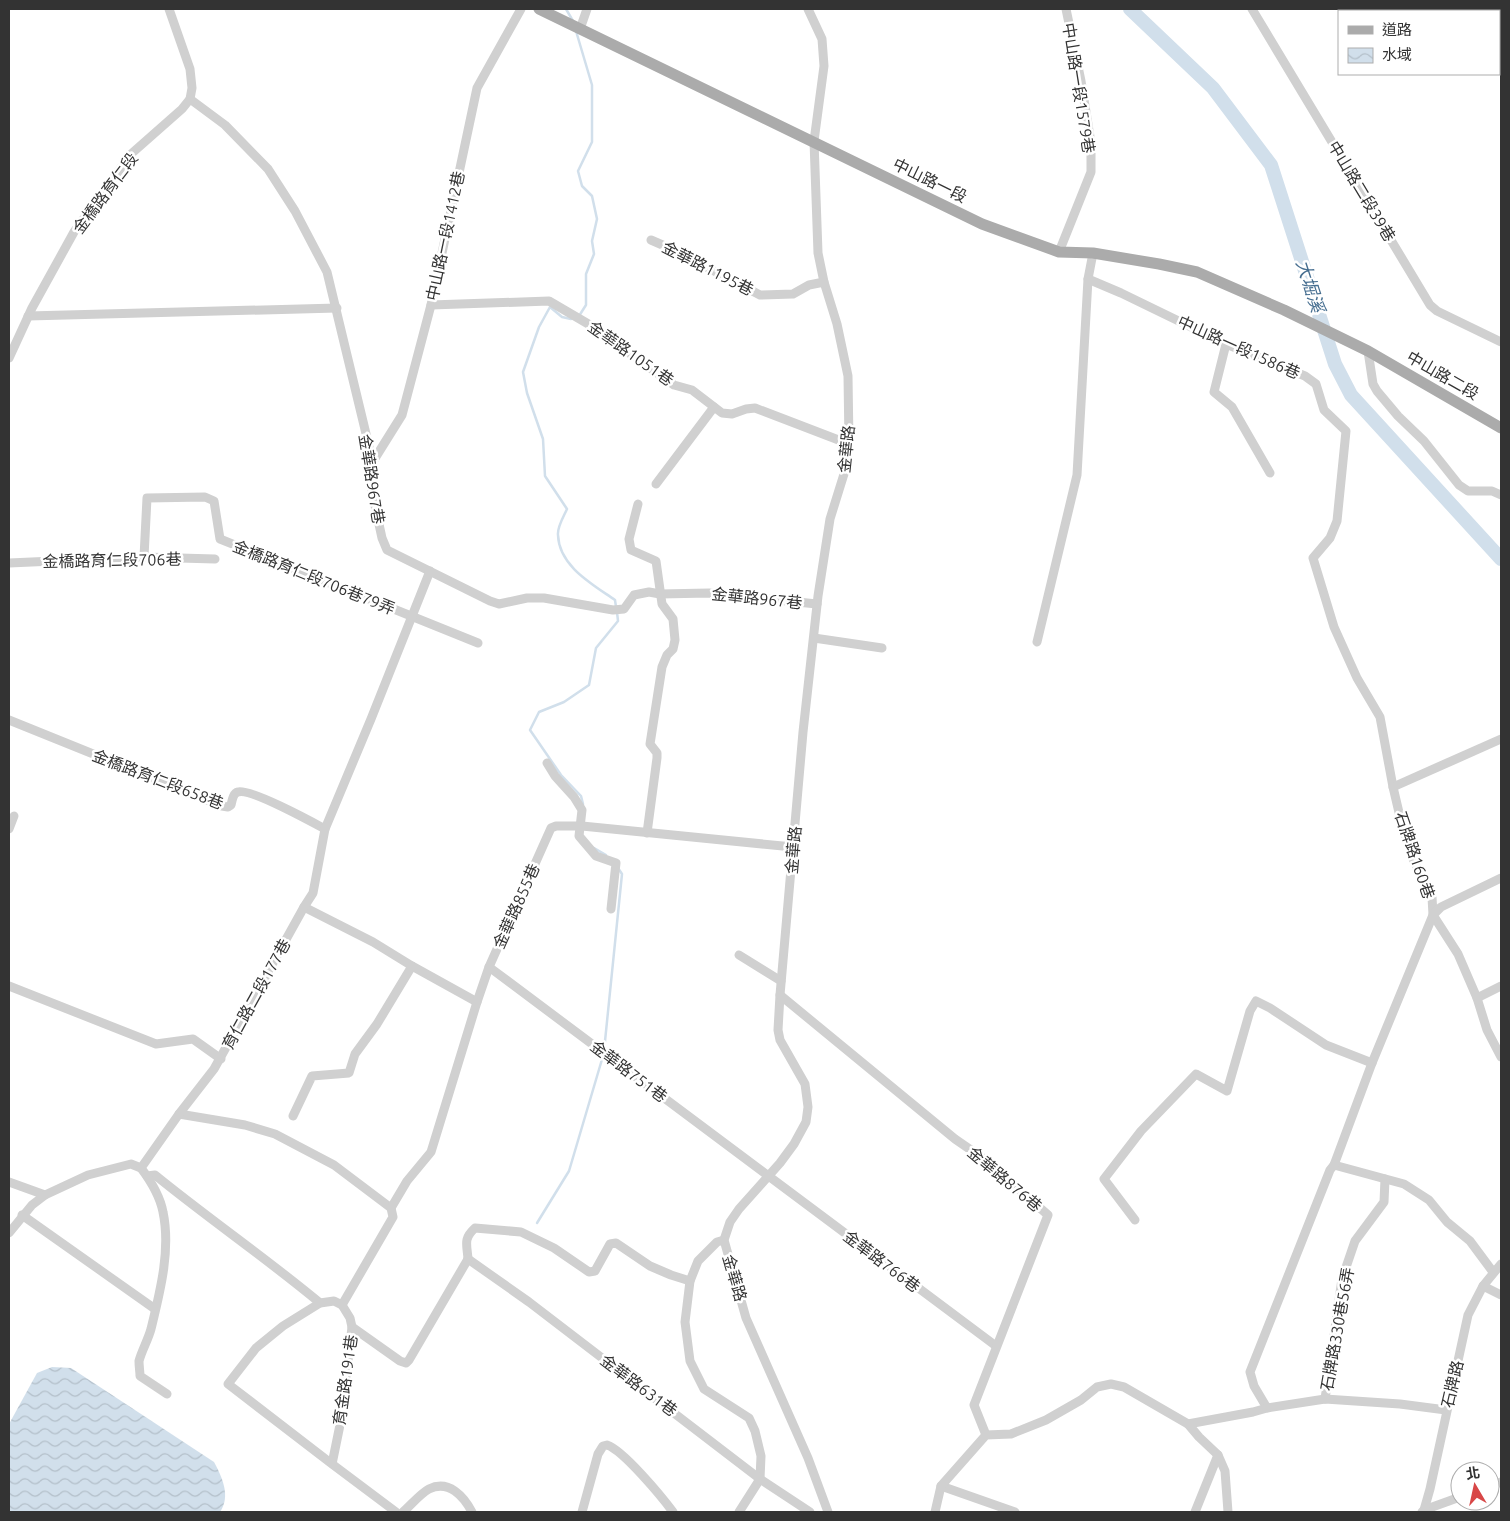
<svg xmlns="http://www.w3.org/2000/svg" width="1510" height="1521" font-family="Ubuntu,'Noto Sans TC',sans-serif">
	<defs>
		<pattern id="water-waves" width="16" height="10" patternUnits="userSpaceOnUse" patternTransform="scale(1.25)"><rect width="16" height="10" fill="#d1dfeb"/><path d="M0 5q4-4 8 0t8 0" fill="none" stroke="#b4c0ca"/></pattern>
	</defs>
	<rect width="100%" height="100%" fill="#fff"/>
	<path fill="url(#water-waves)" d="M 52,1367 L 71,1368 L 214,1462 C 222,1477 231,1496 220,1512 L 9,1512 L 9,1424 L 37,1373 Z"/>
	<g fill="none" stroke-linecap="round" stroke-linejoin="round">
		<g stroke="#d1dfeb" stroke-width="2.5">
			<path d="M 566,9 L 573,21"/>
			<path d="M 576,31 L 592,85 L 592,142 L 578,171 L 582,186 L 592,196 L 597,219 L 592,241 L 594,254 L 586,274 L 586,305 L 579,316"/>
			<path d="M 571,319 L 562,317 L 550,307 L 539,327 L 523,372 L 527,393 L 543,439 L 545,476 L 567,509 C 564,516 557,527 558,535 C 559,566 592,584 615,600 L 616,607"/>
			<path d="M 583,804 L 581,796 L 561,775 L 530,730 L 539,712 L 564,702 L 589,685 L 596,648 L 618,621 L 617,612"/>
			<path d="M 594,848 L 606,855"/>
			<path d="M 604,1051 L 622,874 L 618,868"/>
			<path d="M 537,1223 L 569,1171 L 603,1056"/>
		</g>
		<path stroke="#d1dfeb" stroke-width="14" d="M 1130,9 L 1213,88 L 1271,165 L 1335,364 L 1351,395 L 1501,559"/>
		<g stroke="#d0d0d0" stroke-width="9">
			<path d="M 808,9 L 822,39 L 824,66 L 814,141 L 818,253 L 824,282 L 837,324 L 848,376 L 849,444 L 844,474 L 830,519 L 818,596 L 803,732 L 780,995 L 778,1030 L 780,1040 L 805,1084 L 808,1107 L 806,1122 L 794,1144 L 780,1163 L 739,1209 L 730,1222 L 724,1240 L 746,1318 L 808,1458 L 828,1512"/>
			<path d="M 1252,9 L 1430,305 L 1437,311 L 1501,342"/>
			<path d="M 1462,11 L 1464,9"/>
			<path d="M 580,29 L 587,9"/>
			<path d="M 190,99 L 225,125 L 268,169 L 295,211 L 327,272 L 368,442 L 372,463 L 372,492 L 382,538 L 387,550 L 490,601 L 499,604 L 527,598 L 544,598 L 613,610 L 624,609 L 634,595 L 649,592 L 660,594 L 709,593 L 817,604"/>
			<path d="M 651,240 L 674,250 L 760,295 L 793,294 L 809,285 L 824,282"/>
			<path d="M 1059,252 L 1091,172 L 1091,143 L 1081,81 L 1066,9"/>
			<path d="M 1093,253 L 1088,279 L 1121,293 L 1226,344 L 1305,376 L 1316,384 L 1324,410 L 1346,431 L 1337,521 L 1330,538 L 1313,558 L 1334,627 L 1357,678 L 1380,717 L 1393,787 L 1401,821 L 1413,859 L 1432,897 L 1433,915 L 1458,954 L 1477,998 L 1487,1030 L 1501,1057"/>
			<path d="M 431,305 L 549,301 L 590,325 L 674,385 L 692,390 L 722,413 L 732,414 L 746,409 L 755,408 L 849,444"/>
			<path d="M 28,316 L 337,308"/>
			<path d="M 1226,344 L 1214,392 L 1232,407 L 1270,473"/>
			<path d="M 1368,351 L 1373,384 L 1377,391 L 1398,416 L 1424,441 L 1459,485 L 1468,491 L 1492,491 L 1501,495"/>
			<path d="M 9,358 L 32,308 L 74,232 L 131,154 L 182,109 L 190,99 L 192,88 L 190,69 L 169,9"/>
			<path d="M 372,463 L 402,415 L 431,305 L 477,88 L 521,9"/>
			<path d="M 656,484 L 714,407"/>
			<path d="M 638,504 L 629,539 L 631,550 L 656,561 L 662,604 L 673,619 L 675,640 L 673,649 L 667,655 L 662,667 L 650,744 L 657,753 L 657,758 L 647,833"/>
			<path d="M 144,557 L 147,498 L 205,497 L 214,501 L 220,539 L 478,643"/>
			<path d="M 9,563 L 144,557 L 215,559"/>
			<path d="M 814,638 L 882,648"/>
			<path d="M 1037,642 L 1077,475 L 1088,279"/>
			<path d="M 9,720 L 222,806 L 228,807 L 231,805 C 232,801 233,793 238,792 C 250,788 312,822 325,829"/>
			<path d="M 547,763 L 555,776 L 574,797 L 582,810 L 579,836 L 596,856 L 616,863 L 611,909"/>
			<path d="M 1393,787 L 1501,739"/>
			<path d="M 9,829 L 14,816"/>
			<path d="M 739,955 L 781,981"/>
			<path d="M 412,966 L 477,1002"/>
			<path d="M 489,967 L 996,1346"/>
			<path d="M 9,986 L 156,1044 L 193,1039 L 221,1059"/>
			<path d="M 780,995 L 955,1139 L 984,1159 L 1048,1215 L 974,1405 L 986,1435"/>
			<path d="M 1477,998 L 1501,986"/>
			<path d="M 179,1114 L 245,1125 L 275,1134 L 334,1165 L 391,1208 L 393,1217 L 342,1305"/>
			<path d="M 293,1116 L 312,1076 L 349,1073 L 355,1054 L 377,1024 L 412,966 L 373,942 L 304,907"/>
			<path d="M 1334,1165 L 1404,1184 L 1429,1200 L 1447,1222 L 1470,1241 L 1493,1272"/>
			<path d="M 147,1176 L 155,1175 C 209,1219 266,1258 320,1303"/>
			<path d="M 9,1182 L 45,1195"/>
			<path d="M 391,1208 L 407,1181 L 431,1152 L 477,1002 L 489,967 L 551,828 L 556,826 L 582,826 L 793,847"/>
			<path d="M 22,1215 L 155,1309"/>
			<path d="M 1135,1220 L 1104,1179 L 1141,1131 L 1196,1074 L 1227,1091 L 1250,1011 L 1256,1001 L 1270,1008 L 1326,1045 L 1372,1063"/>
			<path d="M 9,1233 L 32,1205 L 45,1195 L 88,1175 L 131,1164 L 141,1168"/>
			<path d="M 724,1240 L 717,1242 L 698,1261 L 690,1281 L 685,1322 L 690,1361 L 704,1389 L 749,1418 L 755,1431 L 761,1456 L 760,1479 L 739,1512"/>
			<path d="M 468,1259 L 529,1302 L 760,1479 L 810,1512"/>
			<path d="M 468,1259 C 467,1244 463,1239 475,1228 L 521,1232 L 554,1248 L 589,1272 L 595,1271 L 610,1244 L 616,1243 L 650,1266 L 671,1275 L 690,1281"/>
			<path d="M 1483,1286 L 1501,1295"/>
			<path d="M 352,1327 L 400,1361 L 406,1363 L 409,1360 L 468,1259"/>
			<path d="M 167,1394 L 140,1376 C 140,1372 139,1366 139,1361 C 142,1350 148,1340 151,1329 C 160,1292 171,1250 163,1212 C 160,1196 150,1180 141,1168 L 179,1114 L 214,1069 L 304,907 L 313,893 L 325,829 L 371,719 L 430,571"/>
			<path d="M 1325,1399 L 1342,1279 L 1355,1241 L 1384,1202 L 1385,1179"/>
			<path d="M 1267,1408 L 1254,1386 L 1250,1372 L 1330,1170 L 1334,1165 L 1372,1063 L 1433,915 L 1441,907 L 1501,878"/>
			<path d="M 1188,1424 L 1253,1412 L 1267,1408 L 1325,1399 L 1400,1404 L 1446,1410"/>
			<path d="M 332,1464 L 341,1420 L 352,1327 L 350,1318 L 342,1305 L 334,1301 L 320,1303 L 283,1326 L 256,1348 L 228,1384 L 332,1464 L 396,1512"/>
			<path d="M 941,1486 L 1015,1512"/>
			<path d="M 1490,1486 L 1501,1482"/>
			<path d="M 403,1512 C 410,1506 421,1493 429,1489 C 449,1479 464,1497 472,1512"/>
			<path d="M 582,1512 L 598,1454 L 603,1446 L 607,1445 C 623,1450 662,1497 673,1512"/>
			<path d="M 935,1512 L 941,1486 L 986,1435 L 1011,1434 L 1046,1420 L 1081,1400 L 1097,1387 L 1111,1384 L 1124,1387 L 1188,1424 L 1199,1437 L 1218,1455 L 1225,1471 L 1228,1512"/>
			<path d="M 1195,1512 L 1218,1455"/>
			<path d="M 1422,1512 L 1424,1510 L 1460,1497"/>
			<path d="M 1425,1512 L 1424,1510 L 1430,1489 L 1468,1315 L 1483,1286 L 1501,1264"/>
		</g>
		<path stroke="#ababab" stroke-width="11" d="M 539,9 L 982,224 L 1059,252 L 1093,253 L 1159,264 L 1197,272 L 1284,310 L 1368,351 L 1501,428"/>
	</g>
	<g text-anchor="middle" stroke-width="5" stroke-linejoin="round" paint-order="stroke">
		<g font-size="16" fill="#333" stroke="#fff">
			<text transform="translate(1079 88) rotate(81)" y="6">中山路一段1579巷</text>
			<text transform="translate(930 180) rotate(26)" y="6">中山路一段</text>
			<text transform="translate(1362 191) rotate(59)" y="6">中山路二段39巷</text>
			<text transform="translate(105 193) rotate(-53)" y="6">金橋路育仁段</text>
			<text transform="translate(445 236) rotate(-78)" y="6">中山路一段1412巷</text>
			<text transform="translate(708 268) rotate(27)" y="6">金華路1195巷</text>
			<text transform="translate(1239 347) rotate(24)" y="6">中山路一段1586巷</text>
			<text transform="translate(631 353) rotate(35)" y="6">金華路1051巷</text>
			<text transform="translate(1443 375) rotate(30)" y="6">中山路二段</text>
			<text transform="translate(846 449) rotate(-84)" y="6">金華路</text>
			<text transform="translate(372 479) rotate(81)" y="6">金華路967巷</text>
			<text transform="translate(112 560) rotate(-1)" y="6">金橋路育仁段706巷</text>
			<text transform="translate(314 577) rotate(22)" y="6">金橋路育仁段706巷79弄</text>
			<text transform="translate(757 598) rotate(6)" y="6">金華路967巷</text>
			<text transform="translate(158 779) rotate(21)" y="6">金橋路育仁段658巷</text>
			<text transform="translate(793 850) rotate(-85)" y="6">金華路</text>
			<text transform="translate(1415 855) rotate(71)" y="6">石牌路160巷</text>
			<text transform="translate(516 906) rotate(-66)" y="6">金華路855巷</text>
			<text transform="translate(256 994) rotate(-61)" y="6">育仁路二段177巷</text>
			<text transform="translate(629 1071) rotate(37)" y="6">金華路751巷</text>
			<text transform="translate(1005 1179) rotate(40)" y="6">金華路876巷</text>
			<text transform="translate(882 1261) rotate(37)" y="6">金華路766巷</text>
			<text transform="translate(735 1278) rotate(74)" y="6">金華路</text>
			<text transform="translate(1337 1329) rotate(-80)" y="6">石牌路330巷56弄</text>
			<text transform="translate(345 1380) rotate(-82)" y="6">育金路191巷</text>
			<text transform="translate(1452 1384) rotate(-77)" y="6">石牌路</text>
			<text transform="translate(639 1385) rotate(37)" y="6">金華路631巷</text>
		</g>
		<g font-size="18" font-style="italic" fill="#466e90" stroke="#fff">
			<text transform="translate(1310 286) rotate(72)" y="6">大堀溪</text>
		</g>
	</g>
	<rect width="1510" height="1521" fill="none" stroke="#333333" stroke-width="20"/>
	<rect x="1338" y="10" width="162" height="65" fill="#ffffff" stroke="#adadad"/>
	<rect x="1348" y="26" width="25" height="8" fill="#ababab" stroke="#adadad"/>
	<text x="1382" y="35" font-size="15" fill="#333333">道路</text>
	<rect x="1348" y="48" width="25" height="15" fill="url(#water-waves)" stroke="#adadad"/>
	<text x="1382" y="60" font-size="15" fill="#333333">水域</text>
	<g transform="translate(1475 1486) rotate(351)"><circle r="24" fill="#ffffff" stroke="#adadad"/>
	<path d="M0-4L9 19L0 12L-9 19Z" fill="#d84747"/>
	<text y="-8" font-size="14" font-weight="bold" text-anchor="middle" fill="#333333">北</text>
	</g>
</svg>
